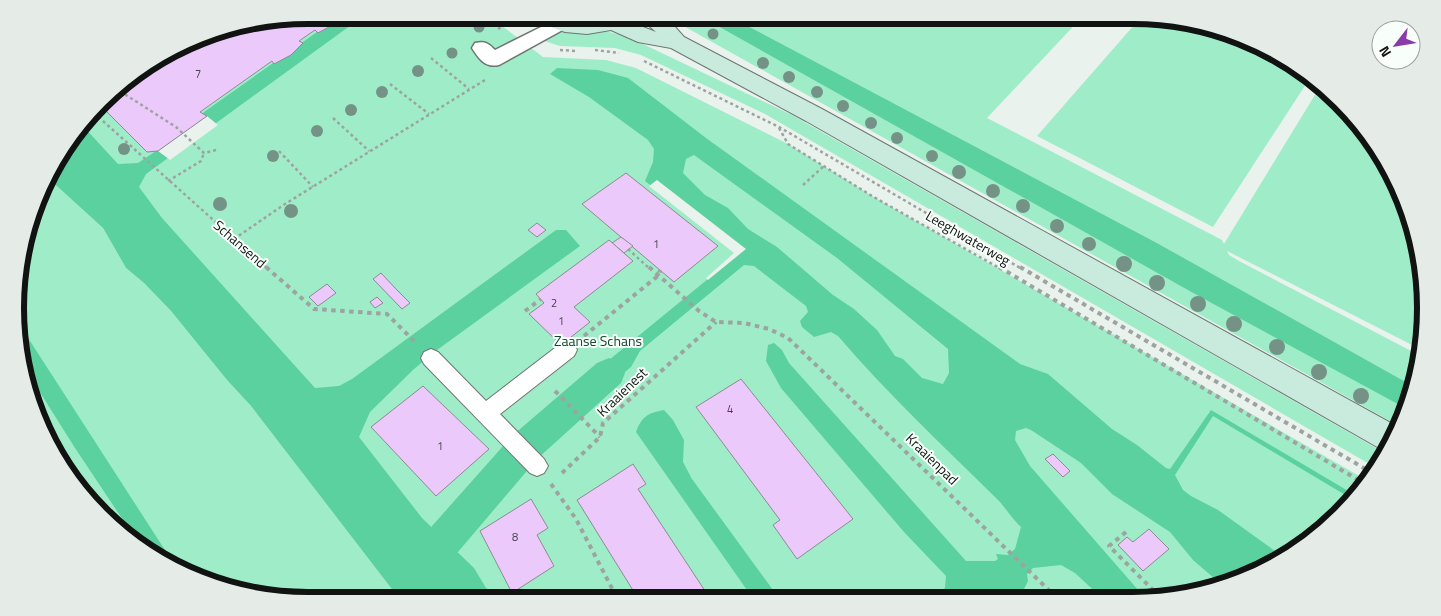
<svg xmlns="http://www.w3.org/2000/svg" width="1441" height="616" font-family="'Titillium Web',sans-serif">
	<rect width="100%" height="100%" fill="#e9f2ed"/>
	<g fill="#9fecc8">
		<path d="M 308,15 L 495,15 L 498,23 L 543,57 L 606,60 L 636,68 L 788,144 L 872,196 L 1368,481 L 1326,528 L 1245,579 L 1172,598 L 482,600 L 71,142 L 115,88 L 214,31 Z"/>
		<path d="M 664,15 L 698,15 L 1193,293 L 1408,408 L 1399,426 Z"/>
		<path d="M 727,15 L 1084,15 L 987,118 L 1222,240 L 1224,244 L 1321,85 L 1326,88 L 1396,179 L 1425,289 L 1418,348 L 1227,251 L 1229,255 L 1239,261 L 1417,354 L 1413,386 L 1157,243 Z"/>
		<path d="M 1142,16 L 1227,31 L 1310,78 L 1213,227 L 1037,136 Z"/>
		<path d="M 562,32 L 609,32 L 626,36 L 792,115 L 1385,453 L 1378,469 L 765,114 L 641,55 L 615,48 L 560,46 L 541,40 L 554,33 Z"/>
		<path d="M 48,178 L 103,228 L 126,268 L 144,283 L 171,311 L 227,380 L 251,406 L 401,601 L 308,601 L 214,585 L 115,528 L 54,454 L 21,365 L 21,251 Z"/>
	</g>
	<g fill="#5bd1a0" fill-rule="evenodd">
		<path d="M 328,15 L 359,15 L 358,20 L 146,174 L 139,187 L 162,218 L 315,388 L 339,386 L 352,379 L 556,230 L 566,230 L 580,246 L 437,350 L 414,369 L 370,412 L 359,437 L 422,518 L 474,568 L 486,588 L 492,591 L 499,600 L 401,601 L 251,406 L 227,380 L 171,311 L 144,283 L 126,268 L 103,228 L 48,178 L 54,161 L 83,126 L 118,164 L 138,163 L 183,133 L 204,112 L 334,20 Z"/>
		<path d="M 698,15 L 727,15 L 1157,243 L 1413,386 L 1407,409 L 1193,293 Z"/>
		<path d="M 557,68 L 598,70 L 628,78 L 706,138 L 1020,364 L 1048,374 L 1112,429 L 1137,445 L 1166,468 L 1170,469 L 1211,410 L 1355,495 L 1352,499 L 1213,416 L 1175,475 L 1183,490 L 1191,496 L 1218,510 L 1282,556 L 1245,579 L 1222,585 L 1193,560 L 1170,532 L 1112,494 L 1081,463 L 1031,430 L 1026,428 L 1016,431 L 1015,440 L 1030,466 L 1146,599 L 1103,599 L 1075,573 L 1061,565 L 1033,568 L 1027,574 L 1028,581 L 1019,599 L 931,599 L 945,588 L 946,576 L 904,532 L 781,388 L 766,361 L 768,345 L 774,343 L 782,350 L 789,363 L 966,561 L 995,561 L 998,559 L 996,554 L 1008,555 L 1015,549 L 1021,527 C 1011,518 1005,506 994,496 C 942,445 887,393 838,336 L 831,332 L 814,337 L 802,327 L 800,321 L 808,312 L 806,306 L 754,266 L 744,265 L 640,351 L 631,367 L 584,406 L 570,392 L 736,256 L 736,252 L 645,181 L 653,162 L 654,149 L 648,140 L 589,97 L 550,74 ZM 694,155 L 837,258 L 948,349 L 949,373 L 943,384 L 922,378 L 903,359 L 895,356 L 877,330 L 854,309 L 833,295 L 777,247 L 748,229 L 728,208 L 705,195 L 683,173 L 686,159 Z"/>
		<path d="M 21,327 L 172,561 L 137,541 L 75,448 L 21,362 Z"/>
		<path d="M 664,410 L 673,420 L 684,440 L 683,462 L 692,479 L 773,590 L 784,600 L 754,600 L 636,432 C 642,416 648,413 664,410 Z"/>
	</g>
	<g fill="#e9f2ed">
		<path d="M 207,116 L 218,125 L 170,160 L 158,151 Z"/>
		<path d="M 657,180 L 746,249 L 708,280 L 706,278 L 734,253 L 649,186 Z"/>
	</g>
	<g fill="none" stroke-linecap="round" stroke-linejoin="round">
		<path fill="#5bd1a0" fill-rule="evenodd" d="M 609,358 L 621,363 L 625,373 L 621,383 L 537,459 L 458,552 L 445,558 L 432,552 L 426,539 L 432,526 L 513,435 L 597,363 Z"/>
	</g>
	<g fill="#ecc9fb" stroke="#8f8a91">
		<path d="M 308,15 L 329,15 L 338,22 L 318,33 L 315,30 L 299,41 L 303,43 L 291,55 L 274,64 L 272,61 L 200,112 L 207,116 L 158,151 L 147,152 L 100,105 L 115,88 L 214,31 Z"/>
		<path d="M 626,173 L 718,246 L 674,282 L 582,204 Z"/>
		<path d="M 537,223 L 546,230 L 537,237 L 528,230 Z"/>
		<path d="M 621,237 L 633,246 L 624,253 L 612,243 Z"/>
		<path d="M 609,240 L 633,261 L 574,307 L 590,322 L 561,345 L 529,314 L 544,303 L 536,294 Z"/>
		<path d="M 381,273 L 397,290 L 410,303 L 402,309 L 373,279 Z"/>
		<path d="M 327,284 L 336,293 L 318,306 L 309,297 Z"/>
		<path d="M 377,297 L 383,303 L 375,308 L 370,302 Z"/>
		<path d="M 741,379 L 853,519 L 797,559 L 773,525 L 780,520 L 696,407 Z"/>
		<path d="M 423,386 L 489,449 L 436,496 L 371,427 Z"/>
		<path d="M 1053,454 L 1070,471 L 1063,477 L 1045,459 Z"/>
		<path d="M 633,464 L 646,484 L 638,489 L 711,600 L 639,600 L 577,500 Z"/>
		<path d="M 531,499 L 548,528 L 537,535 L 554,566 L 512,593 L 480,531 Z"/>
		<path d="M 1149,529 L 1169,549 L 1143,571 L 1118,545 L 1127,537 L 1133,542 Z"/>
	</g>
	<g fill="none" stroke-linecap="round" stroke-linejoin="round">
		<g stroke="#6e7672" stroke-width="2">
			<path id="pedestrian" d="M 567,342 L 574,344 L 577,350 L 574,356 L 500,414 L 544,459 L 548,466 L 544,473 L 537,476 L 530,473 L 424,364 L 421,358 L 424,352 L 431,349 L 438,352 L 486,401 L 560,344 Z"/>
		</g>
		<g stroke="#6e7672" stroke-width="3">
			<path id="minor" d="M 561,17 L 568,19 L 571,23 L 568,27 L 499,65 C 485,68 479,59 472,48 L 475,43 C 485,41 488,43 495,50 Z"/>
		</g>
		<g stroke="#6e7672" stroke-width="2">
			<path id="secondary" d="M 537,15 L 561,15 L 570,19 L 587,21 L 612,15 L 662,15 L 668,19 L 684,37 L 822,109 L 1398,427 L 1386,452 L 806,121 L 671,48 L 638,42 L 611,30 L 587,34 L 565,32 L 548,26 ZM 638,16 L 656,32 L 630,22 Z"/>
		</g>
		<g stroke="#9da4a0" stroke-width="2.5" stroke-dasharray="3 3" stroke-linecap="butt">
			<path d="M 502,15 L 512,25"/>
			<path d="M 498,29 L 508,23"/>
			<path d="M 560,50 L 577,51"/>
			<path d="M 595,50 L 619,53"/>
			<path d="M 431,58 L 469,89"/>
			<path d="M 644,61 L 779,127 L 1022,269"/>
			<path d="M 390,84 L 429,114"/>
			<path d="M 115,88 L 176,127 L 204,153 L 216,150"/>
			<path d="M 94,113 L 268,269"/>
			<path d="M 333,118 L 369,151"/>
			<path d="M 779,128 L 788,144 L 872,196 L 1001,269"/>
			<path d="M 279,151 L 313,187"/>
			<path d="M 168,181 L 201,161 L 204,153"/>
			<path d="M 803,185 L 824,166"/>
			<path d="M 234,239 L 285,204 L 485,80"/>
			<path d="M 628,249 L 650,269"/>
		</g>
		<g stroke="#9da4a0" stroke-width="4" stroke-dasharray="4.5 4.5" stroke-linecap="butt">
			<path d="M 266,267 L 314,309 L 387,314 L 414,341"/>
			<path d="M 649,267 L 699,311 L 716,322 L 744,323 L 769,329 L 788,338 L 1058,599"/>
			<path d="M 999,267 L 1365,484"/>
			<path d="M 1020,267 L 1374,474"/>
			<path d="M 525,311 L 541,299"/>
			<path d="M 584,336 L 659,275 L 660,270"/>
			<path d="M 555,391 L 600,437"/>
			<path d="M 562,473 L 600,437 L 603,423 L 716,322"/>
			<path d="M 551,484 L 576,519 L 618,600"/>
			<path d="M 1126,532 L 1109,546 L 1161,598"/>
		</g>
		<use href="#pedestrian" fill="#fff" fill-rule="evenodd"/>
		<use href="#minor" fill="#fff" fill-rule="evenodd"/>
		<use href="#secondary" fill="#c8ebdd" fill-rule="evenodd"/>
	</g>
	<g fill="#749386">
		<circle cx="479" cy="27" r="5.5"/>
		<circle cx="713" cy="34" r="5.5"/>
		<circle cx="452" cy="53" r="5.5"/>
		<circle cx="763" cy="63" r="6"/>
		<circle cx="418" cy="71" r="6"/>
		<circle cx="789" cy="77" r="6"/>
		<circle cx="382" cy="92" r="6"/>
		<circle cx="817" cy="92" r="6"/>
		<circle cx="843" cy="106" r="6"/>
		<circle cx="351" cy="110" r="6"/>
		<circle cx="871" cy="123" r="6"/>
		<circle cx="317" cy="131" r="6"/>
		<circle cx="897" cy="138" r="6"/>
		<circle cx="124" cy="149" r="6"/>
		<circle cx="273" cy="156" r="6"/>
		<circle cx="932" cy="156" r="6"/>
		<circle cx="959" cy="172" r="7"/>
		<circle cx="993" cy="191" r="7"/>
		<circle cx="220" cy="204" r="7"/>
		<circle cx="1023" cy="206" r="7"/>
		<circle cx="291" cy="211" r="7"/>
		<circle cx="1057" cy="226" r="7"/>
		<circle cx="1089" cy="244" r="7"/>
		<circle cx="1124" cy="264" r="8"/>
		<circle cx="1157" cy="283" r="8"/>
		<circle cx="1198" cy="304" r="8"/>
		<circle cx="1234" cy="324" r="8"/>
		<circle cx="1277" cy="347" r="8"/>
		<circle cx="1319" cy="372" r="8"/>
		<circle cx="1361" cy="396" r="8"/>
	</g>
	<g text-anchor="middle" stroke-width="4" stroke-linejoin="round" paint-order="stroke">
		<g font-size="11" fill="#47404c">
			<text x="198" y="78">7</text>
			<text x="656" y="248">1</text>
			<text x="554" y="307">2</text>
			<text x="561" y="325">1</text>
			<text x="730" y="413">4</text>
			<text x="440" y="450">1</text>
			<text x="515" y="541">8</text>
		</g>
		<g font-size="14" fill="#101311" stroke="#f8fffb">
			<text transform="translate(968 238) rotate(30)" y="5">Leeghwaterweg</text>
			<text transform="translate(240 244) rotate(41)" y="5">Schansend</text>
			<text transform="translate(622 392) rotate(-44)" y="5">Kraaienest</text>
			<text transform="translate(932 459) rotate(44)" y="5">Kraaienpad</text>
		</g>
		<g font-size="14" fill="#144632" stroke="#f8fffb">
			<text x="598" y="346">Zaanse Schans</text>
		</g>
	</g>
	<path d="M0 0H1441V616H0ZM308 24H1133A284 284 0 0 1 1417 308V308A284 284 0 0 1 1133 592H308A284 284 0 0 1 24 308V308A284 284 0 0 1 308 24Z" fill="#e5ece8" fill-rule="evenodd"/>
	<path fill="none" stroke="#101311" stroke-width="6" d="M308 24H1133A284 284 0 0 1 1417 308V308A284 284 0 0 1 1133 592H308A284 284 0 0 1 24 308V308A284 284 0 0 1 308 24Z"/>
	<g transform="translate(1396 45) rotate(239)"><circle r="24" fill="#f8fffb" stroke="#9ba19d"/>
	<path d="M0-4L9 19L0 12L-9 19Z" fill="#8b3aa9"/>
	<text y="-8" font-size="14" font-weight="bold" text-anchor="middle" fill="#101311">N</text>
	</g>
</svg>
